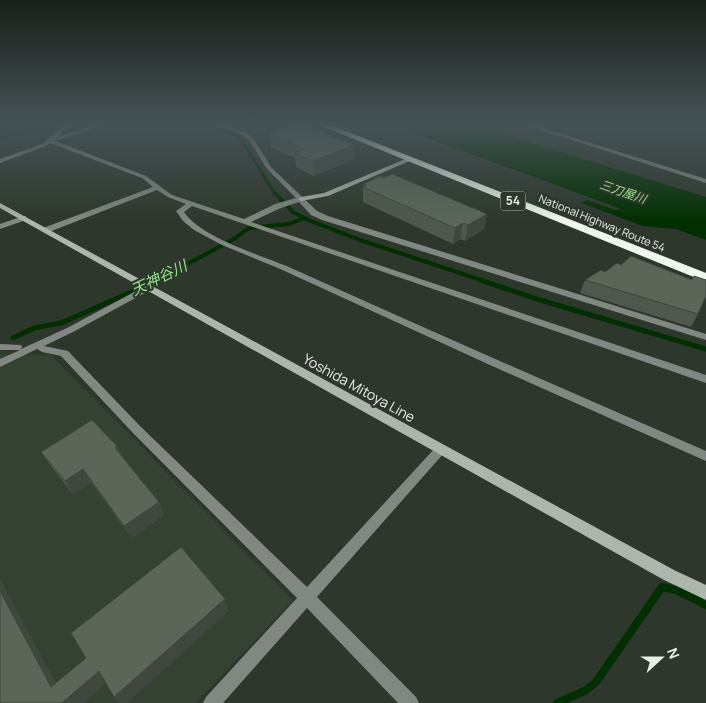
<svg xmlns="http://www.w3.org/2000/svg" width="706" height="703" font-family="Manrope,'Noto Sans JP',sans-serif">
	<rect width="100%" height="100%" fill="#2d372c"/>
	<path fill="#334231" d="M 0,354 L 51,355 L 293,600 L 196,703 L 0,703 Z"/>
	<path fill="#012f00" d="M 389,124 L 471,124 L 706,197 L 706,240 L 676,229 L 643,226 L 581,203 L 587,200 L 615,210 L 621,209 Z"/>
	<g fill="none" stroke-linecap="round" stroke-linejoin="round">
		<g stroke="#012f00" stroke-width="3">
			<path d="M 200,124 L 233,134 L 241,139 L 275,194"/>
			<path d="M 0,138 L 26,131 L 77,129 L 97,124"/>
		</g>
		<g stroke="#012f00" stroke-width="4">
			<path d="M 275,193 L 293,212 L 308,220 L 360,240 L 484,281"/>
			<path d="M 156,281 L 234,239 L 249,228 L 289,224 L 304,218"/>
		</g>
		<g stroke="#012f00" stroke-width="5">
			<path d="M 480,280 L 540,300 L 706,349"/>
			<path d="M 13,338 L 34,328 L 61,323 L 159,280"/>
		</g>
		<path stroke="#012f00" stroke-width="8" d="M 557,703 L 585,691 L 596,682 L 662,587 L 676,590 L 706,605"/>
		<g fill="#818781" fill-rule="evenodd">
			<path d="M 66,124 L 72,124 L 57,137 L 100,124 L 108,124 L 58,140 L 53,140 L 146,176 L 172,195 L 244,219 L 275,204 L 296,198 L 267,169 L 249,140 L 239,133 L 211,124 L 219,124 L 243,131 L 253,138 L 271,167 L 317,211 L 328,216 L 706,334 L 706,340 L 322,220 L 311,215 L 299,202 L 281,208 L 251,222 L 706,375 L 706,383 L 192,206 L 184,212 C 203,240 269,257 300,272 C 435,333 570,392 706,451 L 706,461 L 490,365 L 278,268 L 222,245 L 194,230 L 183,221 L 176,211 L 186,204 L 168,197 L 157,190 L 49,232 L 43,232 L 43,228 L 153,187 L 142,178 L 50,143 L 46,146 L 0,163 L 0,159 L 42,144 Z"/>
			<path d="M 522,124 L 530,124 L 706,179 L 706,183 Z"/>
			<path d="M 23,216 L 26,216 L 26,220 L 0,229 L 0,224 Z"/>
			<path d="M 149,284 L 153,287 L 152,289 L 73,332 L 44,346 L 68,351 L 140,426 L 307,587 L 436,447 L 440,445 L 444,447 L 446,450 L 444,453 L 317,597 L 416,697 L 419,703 L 398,703 L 307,608 L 223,703 L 203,703 L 206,697 L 297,598 L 132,432 L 61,356 L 42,352 L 37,349 L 0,367 L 0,359 L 20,350 L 0,350 L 0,344 L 21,345 L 22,347 L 21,349 L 67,328 Z"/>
		</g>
		<g fill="#adb5ac" fill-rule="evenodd">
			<path d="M 410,157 L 413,159 L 412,160 L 328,196 L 301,201 L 298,199 L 301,197 L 324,193 Z"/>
			<path d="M 0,203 L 674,570 L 706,585 L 706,600 L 664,580 L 0,208 Z"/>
		</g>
		<path fill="#edfaeb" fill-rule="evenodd" d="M 317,124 L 328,124 L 706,273 L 706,282 Z"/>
	</g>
	<g fill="#4e584d">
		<path d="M 270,133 L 354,159 L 314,176 L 296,167 L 295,158 L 271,147 Z"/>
		<path d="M 364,184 L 487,214 L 484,229 L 465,241 L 460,239 L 453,244 L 363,202 L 363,187 L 364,186 Z"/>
		<path d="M 585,280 L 698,314 L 691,327 L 580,293 Z"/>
		<path d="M 117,446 L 122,456 L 159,502 L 164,515 L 132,538 L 91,482 L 73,494 L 50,465 L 41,452 Z"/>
	</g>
	<g fill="#40473e">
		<path d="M 354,145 L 354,159 L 314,176 L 313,161 Z"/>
		<path d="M 487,214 L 484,229 L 465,241 L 468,225 Z"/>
		<path d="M 463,223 L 460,239 L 453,244 L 455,228 Z"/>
		<path d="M 117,446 L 123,460 L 115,448 Z"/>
		<path d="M 83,469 L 91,482 L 73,494 L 65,481 Z"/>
		<path d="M 159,502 L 164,515 L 132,538 L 124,526 Z"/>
		<path d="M 0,579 L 63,696 L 51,687 L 0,591 Z"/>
		<path d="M 225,599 L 229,611 L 127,703 L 120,703 L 114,697 Z"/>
		<path d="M 99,671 L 109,681 L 83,703 L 62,703 Z"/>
	</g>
	<g fill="#5b6659" stroke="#40473e">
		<path d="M 298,124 L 301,124 L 354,145 L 313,161 L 294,153 L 305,149 L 270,133 Z"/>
		<path d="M 392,174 L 487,214 L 468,225 L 463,223 L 455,228 L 363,187 L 367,185 L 364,184 L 380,176 L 384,178 Z"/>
		<path d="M 631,256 L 692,280 L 694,276 L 706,280 L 706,296 L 698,314 L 585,280 L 601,270 L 605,272 L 617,263 L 621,265 Z"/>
		<path d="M 92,420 L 117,446 L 115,448 L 159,502 L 124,526 L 83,469 L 65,481 L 41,452 Z"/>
		<path d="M 181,547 L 225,599 L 114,697 L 99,671 L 62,703 L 0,703 L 0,591 L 51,687 L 86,658 L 71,633 Z"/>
	</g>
	<linearGradient id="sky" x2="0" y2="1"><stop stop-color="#191e18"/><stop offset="0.56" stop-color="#465356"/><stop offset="1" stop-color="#465356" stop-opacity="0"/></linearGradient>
	<rect width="706" height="222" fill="url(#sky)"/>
	<g text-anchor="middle" stroke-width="4.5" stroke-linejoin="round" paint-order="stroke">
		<g font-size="11" fill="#e9efe8" stroke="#2d372c">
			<text transform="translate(602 223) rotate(22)" y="4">National Highway Route 54</text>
		</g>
		<g font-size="12" font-style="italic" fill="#95e489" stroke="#2d372c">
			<text transform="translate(623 192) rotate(19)" y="4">三刀屋川</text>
		</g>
		<rect fill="#2d372c" stroke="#b1b8b0" stroke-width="1" x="500.5" y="191.5" width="25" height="19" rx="4"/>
		<g font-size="12" font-weight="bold" fill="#e9efe8">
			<text x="513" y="205">54</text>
		</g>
		<g font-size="14" fill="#e9efe8" stroke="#2d372c">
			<text transform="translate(359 388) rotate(29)" y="5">Yoshida Mitoya Line</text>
		</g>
		<g font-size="15" font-style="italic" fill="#95e489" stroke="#2d372c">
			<text transform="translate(159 278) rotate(-26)" y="5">天神谷川</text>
		</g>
	</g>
	<g transform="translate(661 658) rotate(69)" stroke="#2d372c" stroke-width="4" paint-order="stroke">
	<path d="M0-4L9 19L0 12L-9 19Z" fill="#e9efe8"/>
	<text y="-8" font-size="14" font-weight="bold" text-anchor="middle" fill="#e9efe8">N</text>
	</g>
</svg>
